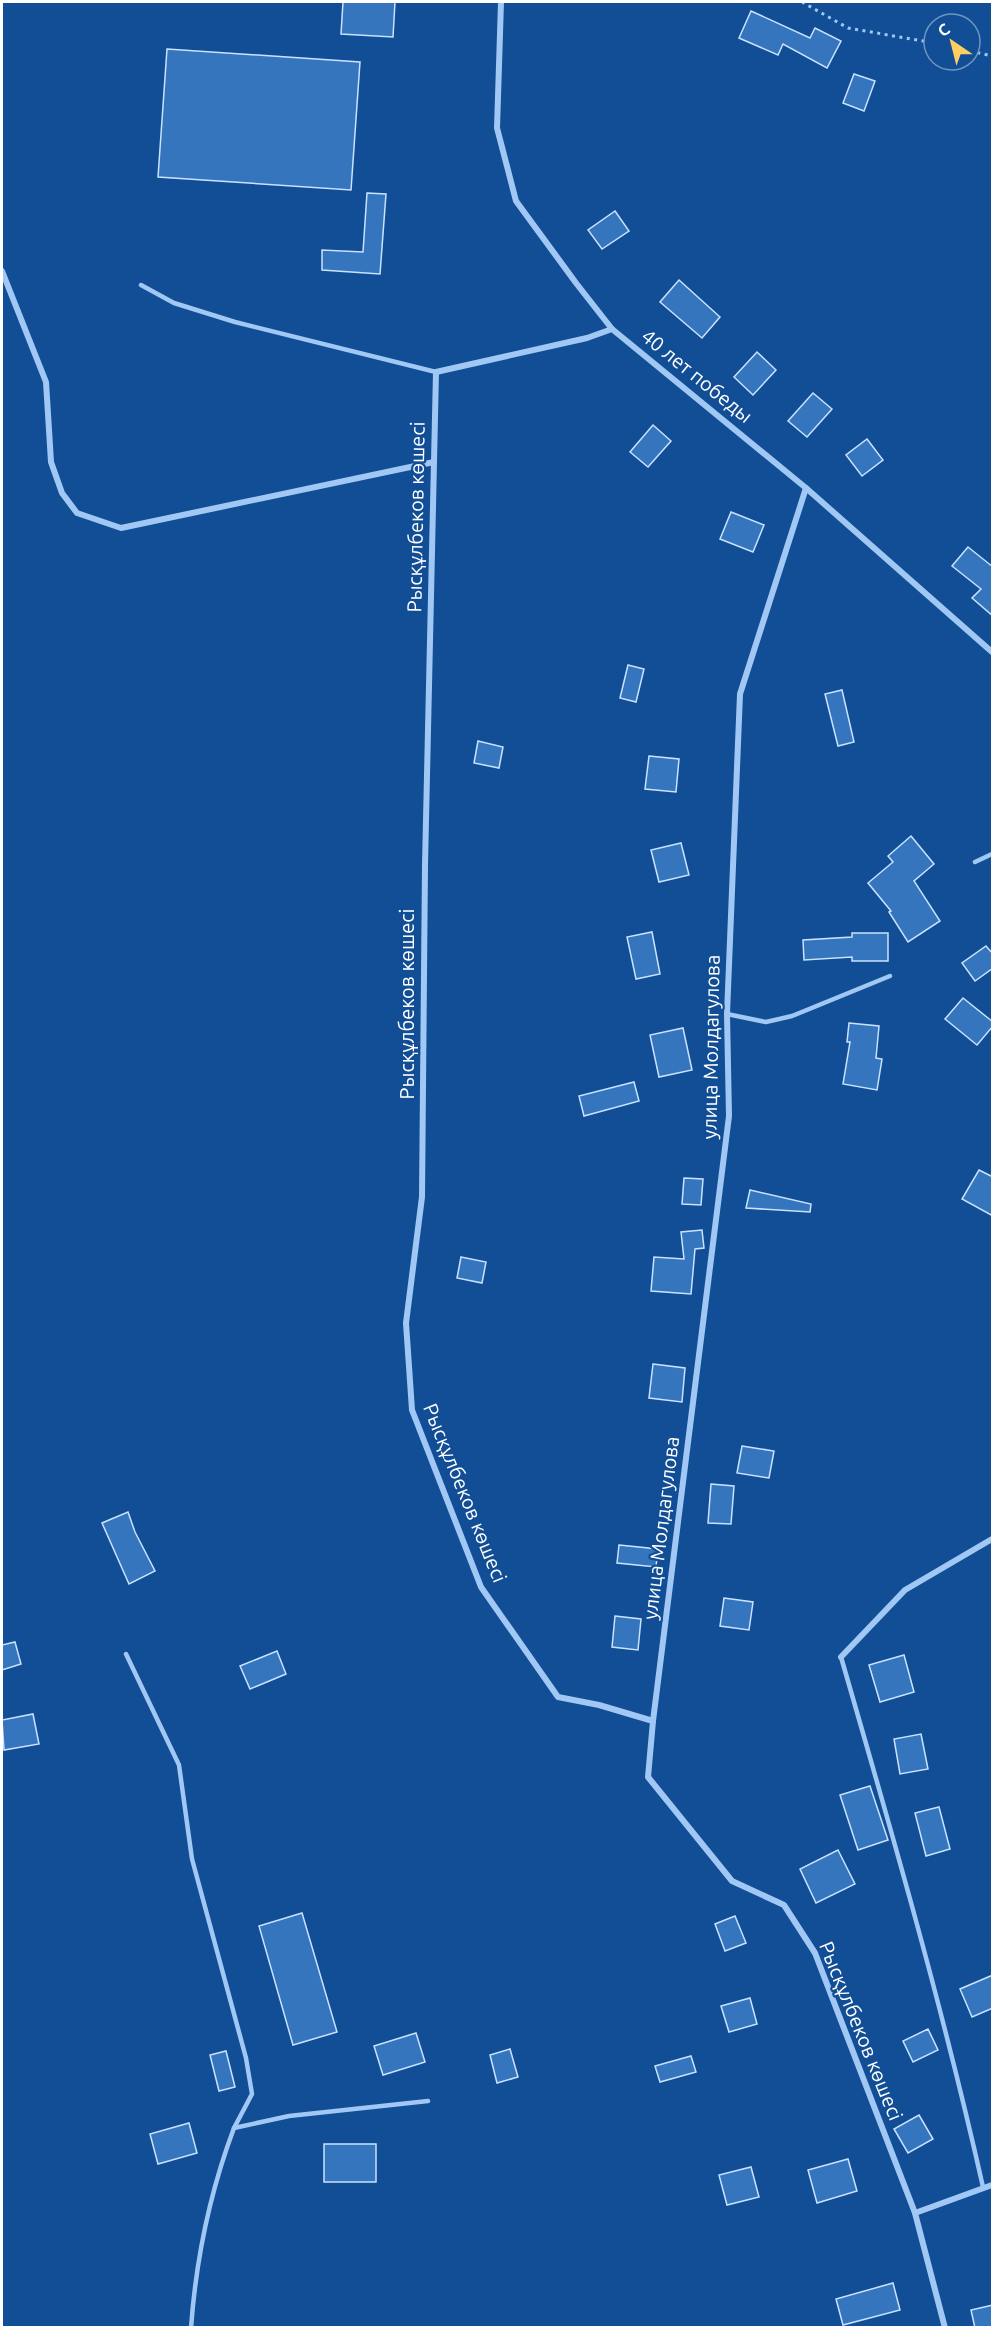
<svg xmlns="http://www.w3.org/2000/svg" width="994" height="2329" font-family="Ubuntu,sans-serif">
	<rect width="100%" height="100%" fill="#114e96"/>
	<g fill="#3475bd" stroke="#c9e2fe" stroke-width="1.5">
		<path d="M 343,2 L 395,2 L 393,37 L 341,34 Z"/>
		<path d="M 751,11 L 810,38 L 815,28 L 841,41 L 827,68 L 783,44 L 778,55 L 739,38 Z"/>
		<path d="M 167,49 L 360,62 L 351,190 L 158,177 Z"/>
		<path d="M 854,74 L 875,81 L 864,111 L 843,103 Z"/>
		<path d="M 367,193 L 386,194 L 380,274 L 322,270 L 322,250 L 363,252 Z"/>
		<path d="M 615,211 L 629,231 L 602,249 L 588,230 Z"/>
		<path d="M 679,280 L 720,317 L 702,338 L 660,302 Z"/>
		<path d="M 757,352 L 776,370 L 753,395 L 734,377 Z"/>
		<path d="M 813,393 L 832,409 L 807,437 L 788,421 Z"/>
		<path d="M 653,425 L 671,441 L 648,467 L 630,452 Z"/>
		<path d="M 867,439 L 883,460 L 862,476 L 846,455 Z"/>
		<path d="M 731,512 L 764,525 L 753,552 L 720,539 Z"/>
		<path d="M 968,547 L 993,567 L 993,616 L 972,598 L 981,589 L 952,566 Z"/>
		<path d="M 628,665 L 644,669 L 636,702 L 620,698 Z"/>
		<path d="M 842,690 L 854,742 L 838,746 L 825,694 Z"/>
		<path d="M 478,741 L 503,747 L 499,768 L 474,763 Z"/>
		<path d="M 649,756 L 679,759 L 676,792 L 645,789 Z"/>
		<path d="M 911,836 L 934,864 L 914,881 L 940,921 L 908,942 L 889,912 L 891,911 L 868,883 L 893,862 L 888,856 Z"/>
		<path d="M 681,843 L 689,875 L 659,882 L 651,850 Z"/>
		<path d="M 652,932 L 660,974 L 636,979 L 627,937 Z"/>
		<path d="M 852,933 L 888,933 L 888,961 L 852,961 L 852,957 L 804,960 L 803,940 L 852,937 Z"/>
		<path d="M 986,946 L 993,954 L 993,968 L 975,981 L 962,963 Z"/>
		<path d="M 963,998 L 993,1022 L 993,1026 L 977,1045 L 945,1019 Z"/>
		<path d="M 849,1023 L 879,1026 L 876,1058 L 882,1059 L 877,1090 L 843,1084 L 850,1042 L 847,1042 Z"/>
		<path d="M 683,1028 L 692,1070 L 659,1077 L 650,1035 Z"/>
		<path d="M 634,1082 L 639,1101 L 584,1116 L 579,1096 Z"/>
		<path d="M 979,1170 L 993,1177 L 993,1216 L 962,1199 Z"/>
		<path d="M 684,1178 L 703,1179 L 701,1205 L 682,1204 Z"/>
		<path d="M 750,1190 L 811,1204 L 810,1212 L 746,1208 Z"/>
		<path d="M 702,1230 L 704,1248 L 695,1249 L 691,1294 L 651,1291 L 654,1257 L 684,1259 L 681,1232 Z"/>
		<path d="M 461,1257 L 486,1262 L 482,1283 L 457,1278 Z"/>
		<path d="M 653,1364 L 685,1368 L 682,1402 L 649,1398 Z"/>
		<path d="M 742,1446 L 774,1451 L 769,1478 L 737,1473 Z"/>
		<path d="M 711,1484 L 734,1486 L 731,1524 L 708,1523 Z"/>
		<path d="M 128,1512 L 135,1532 L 155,1571 L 129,1584 L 102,1523 Z"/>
		<path d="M 619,1545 L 658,1549 L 656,1567 L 617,1563 Z"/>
		<path d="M 724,1598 L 753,1602 L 749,1630 L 720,1626 Z"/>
		<path d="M 615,1616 L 641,1619 L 638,1650 L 612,1647 Z"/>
		<path d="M 15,1642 L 21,1664 L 2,1670 L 2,1645 Z"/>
		<path d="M 277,1651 L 286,1674 L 250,1689 L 240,1666 Z"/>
		<path d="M 904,1655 L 914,1692 L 880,1702 L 869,1665 Z"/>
		<path d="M 33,1714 L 39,1744 L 4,1750 L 2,1720 Z"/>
		<path d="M 921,1734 L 928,1769 L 900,1774 L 894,1739 Z"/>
		<path d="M 870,1786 L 888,1840 L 858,1850 L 840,1795 Z"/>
		<path d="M 939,1807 L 950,1849 L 926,1856 L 915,1813 Z"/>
		<path d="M 838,1850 L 855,1884 L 816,1903 L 800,1869 Z"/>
		<path d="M 302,1913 L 337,2032 L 293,2045 L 259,1926 Z"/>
		<path d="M 735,1916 L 746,1943 L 725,1951 L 715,1924 Z"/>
		<path d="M 993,1975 L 993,2008 L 972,2017 L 960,1989 Z"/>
		<path d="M 750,1998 L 757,2024 L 729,2032 L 721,2006 Z"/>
		<path d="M 928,2029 L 938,2050 L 913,2062 L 903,2041 Z"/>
		<path d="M 416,2033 L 425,2062 L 383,2075 L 374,2046 Z"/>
		<path d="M 510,2049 L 518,2077 L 497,2083 L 490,2055 Z"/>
		<path d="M 226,2051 L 235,2087 L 219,2091 L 210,2055 Z"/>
		<path d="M 691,2056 L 696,2072 L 660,2082 L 655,2066 Z"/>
		<path d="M 919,2115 L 933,2139 L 908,2153 L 894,2129 Z"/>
		<path d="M 189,2123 L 197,2153 L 158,2164 L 150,2134 Z"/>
		<rect x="324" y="2144" width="52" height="38"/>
		<path d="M 848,2159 L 857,2191 L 817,2203 L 808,2170 Z"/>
		<path d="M 751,2167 L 759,2197 L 727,2205 L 719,2175 Z"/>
		<path d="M 893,2283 L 900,2310 L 843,2325 L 836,2299 Z"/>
		<path d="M 993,2305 L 993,2328 L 975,2328 L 971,2310 Z"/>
	</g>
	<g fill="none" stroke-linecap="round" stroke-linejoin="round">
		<g stroke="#a1c8f4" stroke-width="3" stroke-dasharray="3 4.5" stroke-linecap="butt">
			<path d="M 802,2 L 848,28 L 934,43"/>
			<path d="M 970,51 L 992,56"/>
		</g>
		<g stroke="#a1c8f4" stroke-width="4.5">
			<path d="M 141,285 L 174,303 L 235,322 L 436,372"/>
			<path d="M 975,862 L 992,854"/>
			<path d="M 727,1014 L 766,1022 L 792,1016 L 890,976"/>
			<path d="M 126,1654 L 179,1765 L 192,1859 L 246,2058 L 252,2094 L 234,2128"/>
			<path d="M 841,1657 C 892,1833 943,2009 983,2187"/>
			<path d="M 191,2328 C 196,2259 210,2192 234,2128 L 289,2116 L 428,2101"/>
		</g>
		<g stroke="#a1c8f4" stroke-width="6">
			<path d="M 501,2 L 497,128 L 516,201 L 576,283 L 612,329 L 806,488 L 992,652"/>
			<path d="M 2,271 L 46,382 L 51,462 L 62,493 L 77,513 L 121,528 L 434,462"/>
			<path d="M 612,329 L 587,338 L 436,372 L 425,865 L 422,1197 L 406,1323 L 412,1410 L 481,1587 L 558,1697 L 599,1705 L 653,1721 L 648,1777 L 732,1881 L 784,1905 L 815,1953 L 915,2213 L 945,2328"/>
			<path d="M 841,1657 L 905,1590 L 992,1539"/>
			<path d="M 653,1721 L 729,1116 L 727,1014 L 740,694 L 806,488"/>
			<path d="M 915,2213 L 992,2185"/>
		</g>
	</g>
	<g text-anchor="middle" stroke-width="4.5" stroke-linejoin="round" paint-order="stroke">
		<g font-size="20" fill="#fff" stroke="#114e96">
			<text transform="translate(697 376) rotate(39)" y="7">40 лет победы</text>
			<text transform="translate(416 517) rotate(-89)" y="7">Рысқұлбеков көшесі</text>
			<text transform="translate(407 1004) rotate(-90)" y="7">Рысқұлбеков көшесі</text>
			<text transform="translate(711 1047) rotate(-89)" y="7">улица Молдагулова</text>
			<text transform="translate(465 1493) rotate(68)" y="7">Рысқұлбеков көшесі</text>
			<text transform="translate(661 1528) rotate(-83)" y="7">улица Молдагулова</text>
			<text transform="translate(861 2031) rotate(68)" y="7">Рысқұлбеков көшесі</text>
		</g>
	</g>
	<rect width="994" height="2329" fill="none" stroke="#ffffff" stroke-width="6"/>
	<g transform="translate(952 42) rotate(325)"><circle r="28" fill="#114e96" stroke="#7095c0" stroke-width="1.5"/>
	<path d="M0-4.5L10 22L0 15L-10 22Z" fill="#ffce63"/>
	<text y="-9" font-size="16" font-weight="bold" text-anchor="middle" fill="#ffffff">С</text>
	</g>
</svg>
